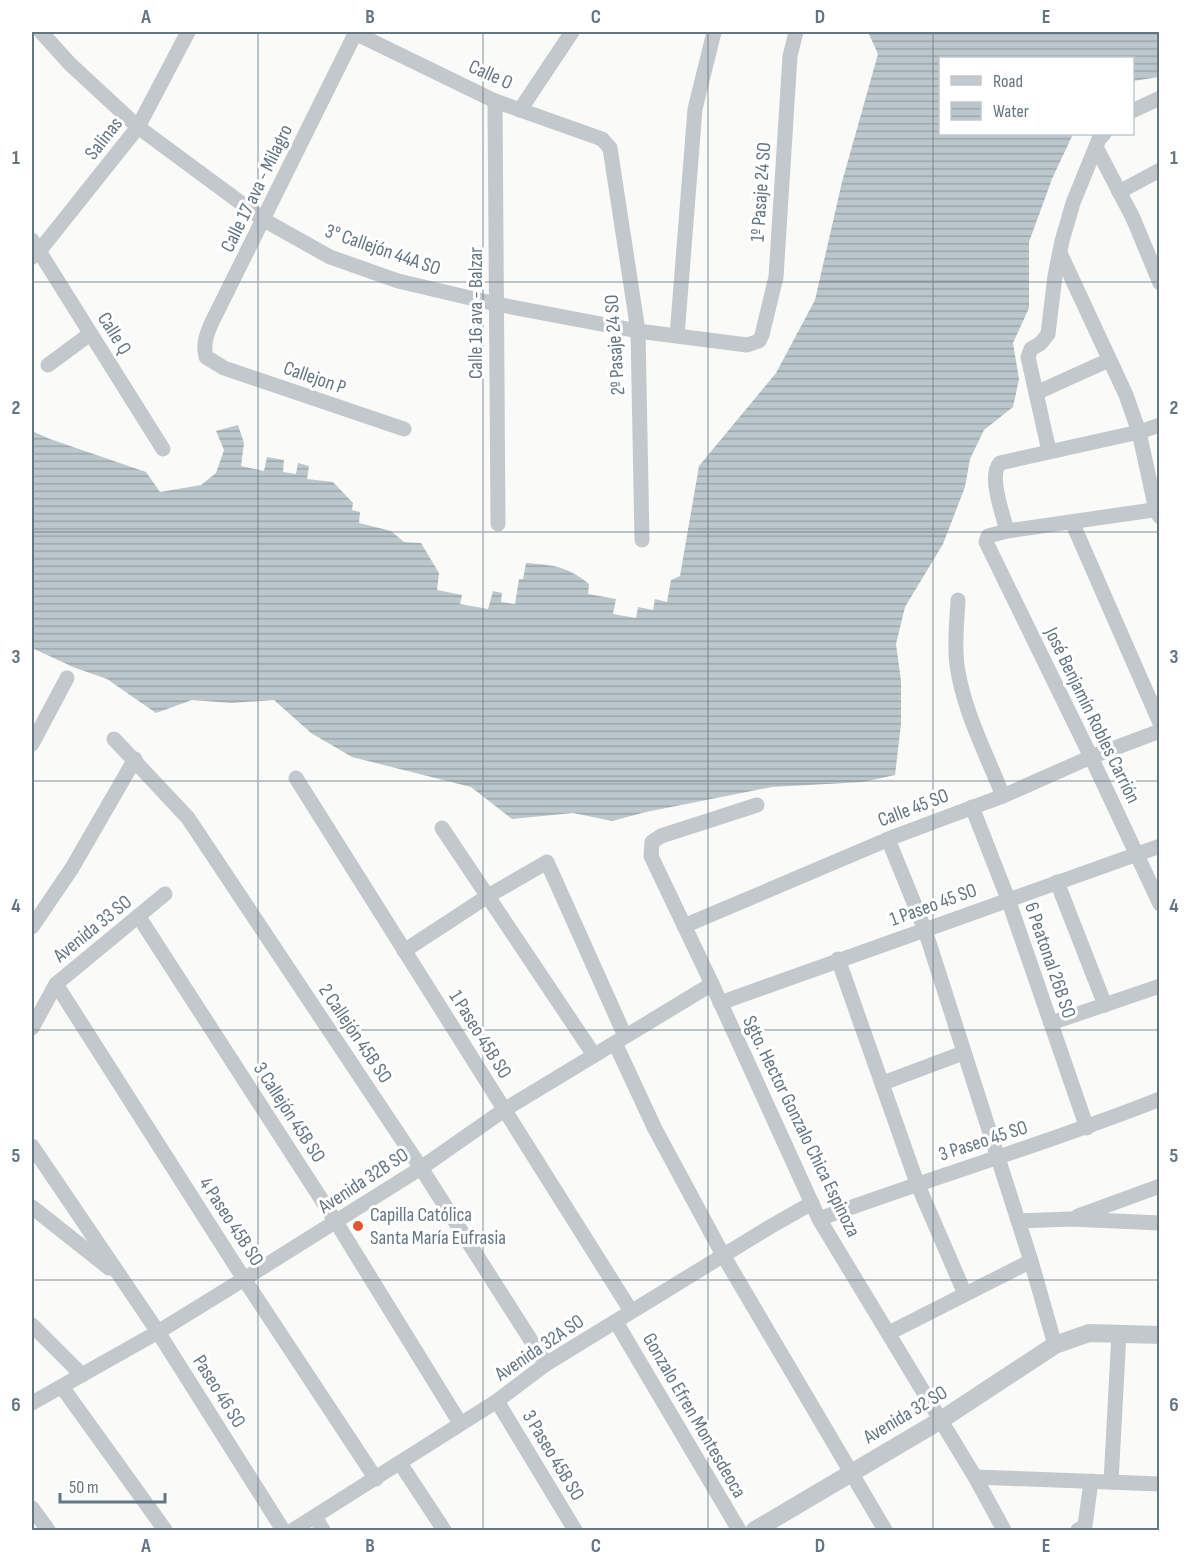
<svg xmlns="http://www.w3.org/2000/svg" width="1191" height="1562" font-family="'Sofia Sans Condensed',sans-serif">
	<defs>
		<pattern id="water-rules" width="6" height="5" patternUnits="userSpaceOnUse" patternTransform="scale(1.5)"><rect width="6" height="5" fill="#bbc7cb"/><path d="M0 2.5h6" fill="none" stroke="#9ca6aa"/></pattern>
	</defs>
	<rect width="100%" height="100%" fill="#fafaf8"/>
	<path fill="url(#water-rules)" d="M 868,32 L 1160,32 L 1159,77 L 1133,81 L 1132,58 L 940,58 L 940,134 L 1073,134 L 1052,179 L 1029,242 L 1029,308 L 1013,343 L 1019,379 L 1013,407 L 984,430 L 970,459 L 965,487 L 943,544 L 905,607 L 896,644 L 901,681 L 901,724 L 895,775 L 863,782 L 772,787 L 646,812 L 612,821 L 573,813 L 512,819 L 471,787 L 352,757 L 311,733 L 274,700 L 231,703 L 192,700 L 156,713 L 107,679 L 73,667 L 32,648 L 32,431 L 50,439 L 146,472 L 160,492 L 201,485 L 216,473 L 224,450 L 216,431 L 238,425 L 244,443 L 241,466 L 264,471 L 267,457 L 284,460 L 283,472 L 296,474 L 298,463 L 309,466 L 307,479 L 333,482 L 353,503 L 352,510 L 360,512 L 359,523 L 391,531 L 404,542 L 421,543 L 439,573 L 437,590 L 462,595 L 460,604 L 488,609 L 493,591 L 502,593 L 501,602 L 515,604 L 519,579 L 523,579 L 526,563 C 553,565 567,566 589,584 L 588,594 L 616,599 L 613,614 L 636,618 L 638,607 L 653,610 L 655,599 L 667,602 L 671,580 L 680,576 L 699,466 L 776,373 L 815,300 L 842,182 L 878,54 Z"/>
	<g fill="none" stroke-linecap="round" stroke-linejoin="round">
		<g stroke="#c3c8cc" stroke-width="15">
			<path d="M 41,32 L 70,64 L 138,127 L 264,220 L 330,257 L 398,281 L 496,304 L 638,331 L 747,345 L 759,341 L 762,335 L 776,277 L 790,56 L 796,32"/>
			<path d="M 356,32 L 211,324 C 206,336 203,345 206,357 L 224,368 L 404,429"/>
			<path d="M 355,33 L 495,101 L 602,139 L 610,148 L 638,331 L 642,540"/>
			<path d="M 495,101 L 498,524"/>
			<path d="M 520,110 L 572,32"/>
			<path d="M 1132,111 L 1160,98"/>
			<path d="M 1096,147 L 1133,218 L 1160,283"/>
			<path d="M 1119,192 L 1160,170"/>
			<path d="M 32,240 L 163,449"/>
			<path d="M 1061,255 L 1126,395 L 1139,432 L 1156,510 L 1160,517"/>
			<path d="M 32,257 L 40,250 L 138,127 L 188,32"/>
			<path d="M 677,336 L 695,109 L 714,32"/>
			<path d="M 48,365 L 90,334"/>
			<path d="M 1036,393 L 1109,360"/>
			<path d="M 1049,451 L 1028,357 L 1031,349 L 1041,343 L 1048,334 L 1055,276 L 1062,241 L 1073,203 L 1099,139 L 1104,134"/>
			<path d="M 1160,509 L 1007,531 L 988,536 L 986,542 L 1091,757 L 1160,904"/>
			<path d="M 1072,522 L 1160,723"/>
			<path d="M 1007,531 C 1003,514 988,476 1000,463 L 1139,432 L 1160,425"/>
			<path d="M 958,600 C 957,622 954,643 957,665 C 963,710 986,753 1003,796"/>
			<path d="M 114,739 L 188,818 L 421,1168 L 546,1364"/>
			<path d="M 32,744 L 67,678"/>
			<path d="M 296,778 L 631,1311"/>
			<path d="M 757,805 L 661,836 L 652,842 L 651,856 L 712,984 L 819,1219 L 975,1477 L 1004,1530"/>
			<path d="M 972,807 L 1008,899 L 1087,1128"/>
			<path d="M 442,828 L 594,1055"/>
			<path d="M 888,839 L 925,930 L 1031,1261 L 1055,1345"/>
			<path d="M 1057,882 L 1105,1005"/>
			<path d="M 139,917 L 336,1222 L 460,1423"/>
			<path d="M 684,926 L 896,836 L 1003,796 L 1091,757 L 1160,731"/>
			<path d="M 32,927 L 72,868 L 135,759"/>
			<path d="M 404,951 L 488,896 L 547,862 L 625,1036"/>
			<path d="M 838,959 L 917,1183 L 965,1294"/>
			<path d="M 56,984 L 244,1279 L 376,1479"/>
			<path d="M 720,1003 L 1160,846"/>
			<path d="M 1051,1023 L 1160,986"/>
			<path d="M 32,1028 L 56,984 L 165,894"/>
			<path d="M 615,1043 L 655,1129 L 723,1255 L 885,1530"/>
			<path d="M 883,1083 L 963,1053"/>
			<path d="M 32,1146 L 158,1332 L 283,1530"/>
			<path d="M 32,1207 L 109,1268"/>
			<path d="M 1078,1216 L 1160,1186"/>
			<path d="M 819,1219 C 932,1177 1047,1144 1160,1099"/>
			<path d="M 1018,1221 L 1070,1219 L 1160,1223"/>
			<path d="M 616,1322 L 739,1530"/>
			<path d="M 32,1325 L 82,1375"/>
			<path d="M 889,1333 L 1031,1261"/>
			<path d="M 62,1387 L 165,1530"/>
			<path d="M 497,1401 L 575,1530"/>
			<path d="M 32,1403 L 158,1332 L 244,1279 L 421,1168 L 504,1110 L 712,984"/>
			<path d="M 400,1463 L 444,1530"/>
			<path d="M 975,1477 L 1160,1484"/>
			<path d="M 1111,1482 L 1119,1333"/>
			<path d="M 32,1508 L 48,1530"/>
			<path d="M 315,1517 L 323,1530"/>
			<path d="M 293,1530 L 497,1401 L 546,1364 L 768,1228 L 812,1203"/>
			<path d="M 1078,1530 L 1085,1526 L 1091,1481"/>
		</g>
		<path stroke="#c3c8cc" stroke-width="18" d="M 755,1530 L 941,1420 L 1055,1345 L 1089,1333 L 1160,1335"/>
	</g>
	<path fill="none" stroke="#657683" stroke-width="1.5" stroke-opacity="0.55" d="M 258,32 L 258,1530M 483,32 L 483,1530M 708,32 L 708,1530M 933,32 L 933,1530M 32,282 L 1160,282M 32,532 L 1160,532M 32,781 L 1160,781M 32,1030 L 1160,1030M 32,1280 L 1160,1280"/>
	<circle fill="#e4572e" stroke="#fff" stroke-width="2" cx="358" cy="1226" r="6"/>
	<g text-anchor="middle" stroke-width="6" stroke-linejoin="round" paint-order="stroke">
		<g font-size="20" fill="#657683" stroke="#fff">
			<text transform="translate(491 74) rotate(24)" y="7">Calle O</text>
			<text transform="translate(103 138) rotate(-52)" y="7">Salinas</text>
			<text transform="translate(256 188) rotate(-64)" y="7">Calle 17 ava - Milagro</text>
			<text transform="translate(760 192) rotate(-86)" y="7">1º Pasaje 24 SO</text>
			<text transform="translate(383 249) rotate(19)" y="7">3° Callejón 44A SO</text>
			<text transform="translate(475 313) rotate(-90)" y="7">Calle 16 ava - Balzar</text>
			<text transform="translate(115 333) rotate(58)" y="7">Calle Q</text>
			<text transform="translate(614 345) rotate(-94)" y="7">2º Pasaje 24 SO</text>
			<text transform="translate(315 377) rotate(19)" y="7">Callejon P</text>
			<text transform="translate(1093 715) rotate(64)" y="7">José Benjamín Robles Carrión</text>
			<text transform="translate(913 807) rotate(-21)" y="7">Calle 45 SO</text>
			<text transform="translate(933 904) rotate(-20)" y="7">1 Paseo 45 SO</text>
			<text transform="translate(92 928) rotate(-39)" y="7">Avenida 33 SO</text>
			<text transform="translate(1051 960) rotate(71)" y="7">6 Peatonal 26B SO</text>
			<text transform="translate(356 1033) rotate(56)" y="7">2 Callejón 45B SO</text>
			<text transform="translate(481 1034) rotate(58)" y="7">1 Paseo 45B SO</text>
			<text transform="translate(290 1112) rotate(57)" y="7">3 Callejón 45B SO</text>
			<text transform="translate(802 1126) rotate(64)" y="7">Sgto. Hector Gonzalo Chica Espinoza</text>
			<text transform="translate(983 1140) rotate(-18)" y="7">3 Paseo 45 SO</text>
			<text transform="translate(363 1180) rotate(-33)" y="7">Avenida 32B SO</text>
			<text transform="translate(232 1221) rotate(57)" y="7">4 Paseo 45B SO</text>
			<text transform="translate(539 1347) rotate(-34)" y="7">Avenida 32A SO</text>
			<text transform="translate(220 1391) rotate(58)" y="7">Paseo 46 SO</text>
			<text transform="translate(905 1414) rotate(-31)" y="7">Avenida 32 SO</text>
			<text transform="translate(695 1415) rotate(60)" y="7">Gonzalo Efren Montesdeoca</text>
			<text transform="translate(554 1455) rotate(59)" y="7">3 Paseo 45B SO</text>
		</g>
		<g font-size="20" fill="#657683" stroke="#fff" text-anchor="start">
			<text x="370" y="1221">Capilla Católica<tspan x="370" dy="23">Santa María Eufrasia</tspan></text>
		</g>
	</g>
	<rect width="1191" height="1562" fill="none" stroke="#ffffff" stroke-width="66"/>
	<rect x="939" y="57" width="195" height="78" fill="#ffffff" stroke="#c1c8cd" stroke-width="1.5"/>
	<rect x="951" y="76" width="30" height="9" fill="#c3c8cc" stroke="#c1c8cd" stroke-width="1.5"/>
	<text x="993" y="87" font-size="18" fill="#657683">Road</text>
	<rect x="951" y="102" width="30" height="18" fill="url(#water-rules)" stroke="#c1c8cd" stroke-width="1.5"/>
	<text x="993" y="117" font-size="18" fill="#657683">Water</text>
	<path d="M60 1493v9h105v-9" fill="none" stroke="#657683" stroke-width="3"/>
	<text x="69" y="1493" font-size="18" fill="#657683" stroke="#ffffff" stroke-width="4.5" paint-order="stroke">50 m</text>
	<rect x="33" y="33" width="1125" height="1496" fill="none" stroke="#657683" stroke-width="2"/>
	<g font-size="20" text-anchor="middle" font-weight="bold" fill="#657683">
		<text x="146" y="23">A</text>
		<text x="370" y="23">B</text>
		<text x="596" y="23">C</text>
		<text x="820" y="23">D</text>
		<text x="1046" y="23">E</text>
		<text x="16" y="164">1</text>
		<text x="1174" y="164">1</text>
		<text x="16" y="414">2</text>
		<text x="1174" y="414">2</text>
		<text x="16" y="663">3</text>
		<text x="1174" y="663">3</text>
		<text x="16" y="912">4</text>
		<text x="1174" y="912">4</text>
		<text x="16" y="1162">5</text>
		<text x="1174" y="1162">5</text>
		<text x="16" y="1411">6</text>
		<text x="1174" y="1411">6</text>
		<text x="146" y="1552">A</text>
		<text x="370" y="1552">B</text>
		<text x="596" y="1552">C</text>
		<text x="820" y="1552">D</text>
		<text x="1046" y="1552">E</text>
	</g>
</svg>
